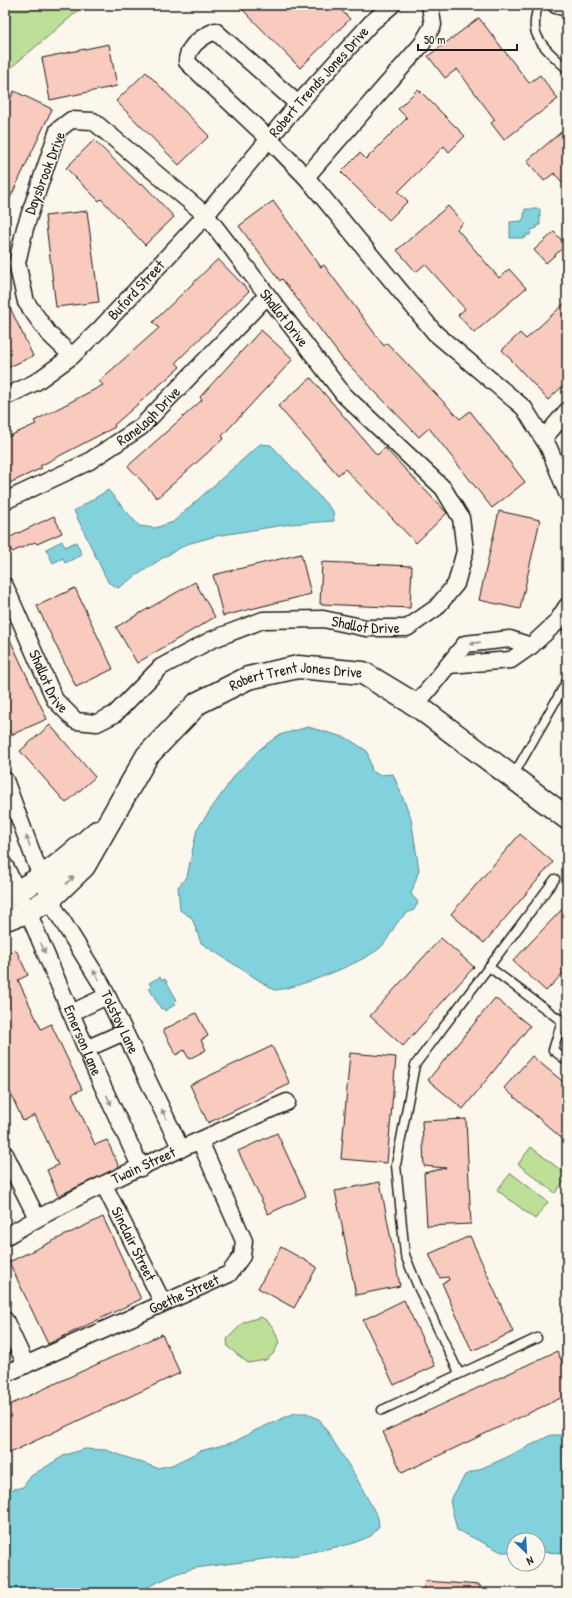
<svg xmlns="http://www.w3.org/2000/svg" width="572" height="1598" font-family="'Patrick Hand',sans-serif">
	<rect width="100%" height="100%" fill="#fbf7ec"/>
	<filter id="ink" filterUnits="userSpaceOnUse"><feTurbulence type="fractalNoise" baseFrequency=".025" numOctaves="2"/><feDisplacementMap in="SourceGraphic" scale="8" xChannelSelector="R" yChannelSelector="G"/><feConvolveMatrix kernelMatrix="1 2 1 2 8 2 1 2 1" color-interpolation-filters="sRGB"/></filter>
	<g filter="url(#ink)">
		<g fill="#bddf98" stroke="#6c7e5a">
			<path d="M 5,5 L 85,5 L 14,65 L 5,75 Z"/>
			<path d="M 531,1147 L 567,1175 L 567,1178 L 555,1193 L 518,1164 Z"/>
			<path d="M 511,1173 L 548,1202 L 535,1219 L 497,1190 Z"/>
			<path d="M 261,1317 C 273,1324 275,1330 279,1343 L 273,1354 L 266,1360 L 248,1363 L 228,1347 L 227,1339 L 244,1322 Z"/>
		</g>
		<g fill="#82d2dd" stroke="#598990">
			<path d="M 525,209 L 540,209 L 540,225 L 537,225 L 537,228 L 531,230 L 530,235 L 526,235 L 526,238 L 510,238 L 510,222 L 522,221 L 524,217 Z"/>
			<path d="M 260,444 L 271,445 L 333,511 L 334,521 L 290,524 L 216,536 L 187,544 L 161,559 L 118,588 L 108,582 L 74,511 L 108,490 L 139,526 L 155,528 L 173,522 Z"/>
			<path d="M 62,541 L 65,547 L 76,542 L 82,555 L 65,563 L 63,558 L 53,563 L 46,549 Z"/>
			<path d="M 308,727 L 347,738 L 367,751 L 372,771 L 379,775 L 393,774 L 411,818 L 419,870 L 411,894 L 418,902 L 414,910 C 394,917 393,936 380,948 C 364,962 294,990 274,990 L 201,943 L 192,918 L 180,910 L 178,887 L 187,877 L 197,829 L 235,775 L 260,749 L 279,735 Z"/>
			<path d="M 160,977 L 162,980 L 165,979 L 177,1000 L 174,1001 L 176,1004 L 165,1011 L 163,1008 L 161,1009 L 149,988 L 151,986 L 149,983 Z"/>
			<path d="M 295,1413 L 307,1413 L 320,1420 L 356,1477 L 378,1518 L 379,1526 L 371,1536 L 351,1544 L 297,1555 L 195,1568 L 178,1573 L 134,1593 L 5,1593 L 5,1491 L 23,1487 L 31,1476 L 65,1455 L 84,1449 L 106,1450 L 157,1468 L 172,1465 L 200,1451 L 234,1442 L 256,1430 Z"/>
			<path d="M 551,1435 L 567,1435 L 567,1553 L 538,1552 L 538,1540 L 514,1540 L 514,1552 L 502,1552 L 457,1530 L 450,1501 L 465,1475 L 501,1460 Z"/>
		</g>
		<g fill="#f9cabe" stroke="#1c1c1c">
			<path d="M 238,5 L 336,5 L 350,19 L 300,68 Z"/>
			<path d="M 479,18 L 529,83 L 540,75 L 558,99 L 504,140 L 491,123 L 495,120 L 457,69 L 445,78 L 428,56 Z"/>
			<path d="M 109,44 L 117,86 L 50,100 L 42,58 Z"/>
			<path d="M 146,72 L 209,136 L 179,165 L 116,101 Z"/>
			<path d="M 418,89 L 465,136 L 449,152 L 444,146 L 398,192 L 408,201 L 389,220 L 341,172 L 360,153 L 366,159 L 407,118 L 398,109 Z"/>
			<path d="M 14,91 L 52,109 L 5,209 L 5,111 Z"/>
			<path d="M 567,127 L 567,188 L 554,173 L 544,181 L 527,161 Z"/>
			<path d="M 94,140 L 140,185 L 142,183 L 174,217 L 145,245 L 101,199 L 99,201 L 66,168 Z"/>
			<path d="M 273,201 L 321,267 L 324,265 L 384,346 L 387,343 L 460,419 L 470,411 L 525,482 L 492,508 L 429,428 L 419,437 L 345,361 L 344,361 L 282,279 L 280,281 L 239,226 Z"/>
			<path d="M 448,206 L 463,223 L 457,229 L 499,278 L 509,269 L 526,288 L 474,333 L 458,315 L 465,309 L 425,264 L 416,272 L 397,250 Z"/>
			<path d="M 87,211 L 99,302 L 56,307 L 45,216 Z"/>
			<path d="M 554,232 L 566,245 L 546,263 L 534,250 Z"/>
			<path d="M 218,259 L 249,291 L 176,362 L 180,367 L 114,425 L 115,427 L 40,466 L 42,468 L 5,485 L 5,438 L 36,424 L 34,421 L 103,385 L 99,381 L 159,328 L 153,322 Z"/>
			<path d="M 5,297 L 33,356 L 5,369 Z"/>
			<path d="M 567,301 L 567,369 L 562,374 L 567,382 L 548,400 L 502,350 L 520,333 L 526,339 Z"/>
			<path d="M 261,330 L 293,359 L 222,436 L 224,438 L 157,498 L 128,466 L 202,400 L 200,397 Z"/>
			<path d="M 311,378 L 377,455 L 385,448 L 447,513 L 416,543 L 345,469 L 338,475 L 278,406 Z"/>
			<path d="M 499,511 L 540,520 L 520,609 L 479,600 Z"/>
			<path d="M 54,516 L 62,533 L 37,544 L 35,542 L 12,552 L 6,539 Z"/>
			<path d="M 301,554 L 311,594 L 223,616 L 213,575 Z"/>
			<path d="M 322,562 L 412,566 L 410,608 L 320,604 Z"/>
			<path d="M 195,582 L 215,617 L 137,663 L 116,627 Z"/>
			<path d="M 75,588 L 113,669 L 76,687 L 37,606 Z"/>
			<path d="M 5,629 L 47,719 L 11,735 L 5,721 Z"/>
			<path d="M 50,725 L 95,777 L 66,803 L 20,751 Z"/>
			<path d="M 520,834 L 553,862 L 484,943 L 451,914 Z"/>
			<path d="M 567,904 L 567,969 L 546,991 L 513,961 Z"/>
			<path d="M 441,938 L 474,967 L 403,1046 L 370,1016 Z"/>
			<path d="M 16,950 L 28,975 L 18,980 L 41,1029 L 51,1024 L 69,1062 L 82,1089 L 72,1094 L 95,1145 L 107,1140 L 119,1167 L 58,1196 L 47,1170 L 58,1165 L 35,1115 L 23,1121 L 5,1081 L 5,955 Z"/>
			<path d="M 495,998 L 530,1026 L 463,1109 L 428,1080 Z"/>
			<path d="M 196,1013 L 208,1036 L 201,1040 L 206,1050 L 189,1059 L 184,1050 L 176,1055 L 163,1030 Z"/>
			<path d="M 272,1046 L 290,1084 L 208,1123 L 190,1085 Z"/>
			<path d="M 350,1053 L 396,1057 L 387,1163 L 341,1159 Z"/>
			<path d="M 532,1056 L 567,1085 L 567,1143 L 504,1088 Z"/>
			<path d="M 466,1119 L 471,1224 L 427,1226 L 424,1173 L 446,1168 L 424,1166 L 422,1121 Z"/>
			<path d="M 277,1133 L 306,1196 L 268,1214 L 238,1151 Z"/>
			<path d="M 380,1182 L 400,1286 L 356,1295 L 335,1191 Z"/>
			<path d="M 103,1217 L 141,1299 L 48,1344 L 9,1262 Z"/>
			<path d="M 470,1236 L 513,1332 L 472,1351 L 442,1283 L 449,1280 L 448,1277 L 440,1278 L 429,1254 Z"/>
			<path d="M 281,1247 L 317,1267 L 294,1308 L 258,1288 Z"/>
			<path d="M 404,1300 L 435,1366 L 394,1385 L 363,1320 Z"/>
			<path d="M 162,1334 L 180,1373 L 5,1455 L 5,1407 Z"/>
			<path d="M 557,1351 L 567,1373 L 567,1395 L 402,1473 L 383,1432 Z"/>
			<path d="M 425,1581 L 480,1585 L 480,1593 L 423,1593 Z"/>
		</g>
		<g fill="none" stroke-linecap="round" stroke-linejoin="round">
			<g stroke="#1c1c1c" stroke-width="11">
				<g id="lane">
					<path d="M 538,5 C 536,14 533,25 536,33 C 541,47 557,59 567,69"/>
					<path d="M 513,776 L 567,681"/>
					<path d="M 489,967 L 567,1025"/>
					<path d="M 567,1015 L 562,1021 L 553,1050 L 567,1061"/>
					<path d="M 459,1373 L 418,1287 L 405,1255 L 396,1165 L 415,1065 L 555,879"/>
					<path d="M 382,1410 L 537,1338"/>
				</g>
			</g>
			<g stroke="#1c1c1c" stroke-width="19">
				<g id="street">
					<path d="M 556,5 L 567,8"/>
					<path d="M 298,104 L 215,31 C 201,37 187,47 187,62 L 269,139 L 306,177 L 435,333 L 524,408 L 549,448 L 567,493"/>
					<path d="M 306,177 L 422,44 L 433,25 L 430,5"/>
					<path id="s1" d="M 5,397 L 36,382 L 72,356 L 101,328 L 206,215 L 298,104 L 371,23 L 392,5"/>
					<path d="M 544,438 L 567,411"/>
					<path id="s2" d="M 5,501 L 88,462 L 141,427 L 267,296"/>
					<path id="s3" d="M 5,586 L 55,700 L 76,721 L 97,723 L 115,714 L 161,667 L 211,640 L 263,620 L 323,619 L 366,628 L 407,628 L 436,608 L 456,584 L 465,551 L 461,518 L 443,488 L 344,395 L 206,215 L 93,121 L 71,120 L 58,130 L 25,228 L 17,263 L 26,302 L 48,333 L 72,356"/>
					<path d="M 449,665 L 511,660 L 531,646 L 556,623 L 567,606"/>
					<path d="M 416,705 L 465,644 L 510,639 L 531,646"/>
					<path id="s4" d="M 5,780 L 41,877 L 55,909 L 102,985 L 181,1149"/>
					<path id="s5" d="M 5,866 L 28,912 L 97,1074 L 141,1168"/>
					<path d="M 71,1013 L 107,996"/>
					<path d="M 86,1049 L 124,1032"/>
					<path d="M 5,1154 L 37,1218"/>
					<path id="s6" d="M 104,1185 L 163,1303"/>
					<path id="s7" d="M 5,1237 C 94,1184 192,1144 287,1102"/>
					<path d="M 5,1320 L 26,1365"/>
					<path id="s8" d="M 5,1374 L 229,1274 L 242,1256 L 244,1241 L 200,1141"/>
				</g>
			</g>
			<g stroke="#1c1c1c" stroke-width="25">
				<g id="secondary">
					<path d="M 5,897 C 40,882 69,857 97,832"/>
					<path id="s9" d="M 5,919 L 28,912 L 51,898 L 84,866 L 147,756 L 198,703 L 248,678 L 298,667 L 363,673 L 416,705 L 567,818"/>
				</g>
			</g>
			<use href="#lane" stroke="#fbf7ec" stroke-width="8"/>
			<use href="#street" stroke="#fbf7ec" stroke-width="16"/>
			<use href="#secondary" stroke="#fbf7ec" stroke-width="22"/>
		</g>
		<defs><path id="oneway-solid" d="M-6-.8H1V-3.2L6.5 0L1 3.2V.8H-6Z"/></defs>
		<g fill="#97948e">
			<use href="#oneway-solid" transform="translate(475 643) rotate(172)"/>
			<use href="#oneway-solid" transform="translate(28 841) rotate(-110)"/>
			<use href="#oneway-solid" transform="translate(70 880) rotate(-44)"/>
			<use href="#oneway-solid" transform="translate(43 948) rotate(67)"/>
			<use href="#oneway-solid" transform="translate(96 975) rotate(-122)"/>
			<use href="#oneway-solid" transform="translate(109 1100) rotate(65)"/>
			<use href="#oneway-solid" transform="translate(164 1114) rotate(-116)"/>
		</g>
	</g>
	<g text-anchor="middle" stroke-width="3" stroke-linejoin="round" paint-order="stroke">
		<g font-size="15" fill="#1c1c1c" stroke="#fbf7ec">
			<text dy="5" stroke="none"><textPath href="#s1" startOffset="448">Robert Trends Jones Drive</textPath></text>
			<text transform="translate(45 173) rotate(-69)" y="5">Daysbrook Drive</text>
			<text dy="5" stroke="none"><textPath href="#s1" startOffset="171">Buford Street</textPath></text>
			<text transform="translate(284 318) rotate(52)" y="5">Shallot Drive</text>
			<text dy="5" stroke="none"><textPath href="#s2" startOffset="168">Ranelagh Drive</textPath></text>
			<text dy="5" stroke="none"><textPath href="#s3" startOffset="477">Shallot Drive</textPath></text>
			<text dy="5" stroke="none"><textPath href="#s3" startOffset="105">Shallot Drive</textPath></text>
			<text dy="5" stroke="none"><textPath href="#s9" startOffset="401">Robert Trent Jones Drive</textPath></text>
			<text dy="5" stroke="none"><textPath href="#s4" startOffset="269">Tolstoy Lane</textPath></text>
			<text dy="5" stroke="none"><textPath href="#s5" startOffset="191">Emerson Lane</textPath></text>
			<text dy="5" stroke="none"><textPath href="#s7" startOffset="156">Twain Street</textPath></text>
			<text dy="5" stroke="none"><textPath href="#s6" startOffset="66">Sinclair Street</textPath></text>
			<text dy="5" stroke="none"><textPath href="#s8" startOffset="196">Goethe Street</textPath></text>
		</g>
	</g>
	<rect width="572" height="1598" fill="none" stroke="#fbf7ec" stroke-width="20"/>
	<rect x="10" y="10" width="552" height="1578" fill="none" stroke="#1c1c1c" stroke-width="1.5" filter="url(#ink)"/>
	<g transform="translate(526 1552) rotate(155)"><circle r="19" fill="#fbf7ec" stroke="#a29f99"/>
	<path d="M0-3L7 15L0 10L-7 15Z" fill="#1f6fb2"/>
	<text y="-6" font-size="11" font-weight="bold" text-anchor="middle" fill="#1c1c1c">N</text>
	</g>
	<path d="M418 44v6h99v-6" fill="none" stroke="#1c1c1c" stroke-width="2"/>
	<text x="424" y="44" font-size="12" fill="#1c1c1c" stroke="#fbf7ec" stroke-width="3" paint-order="stroke">50 m</text>
</svg>
